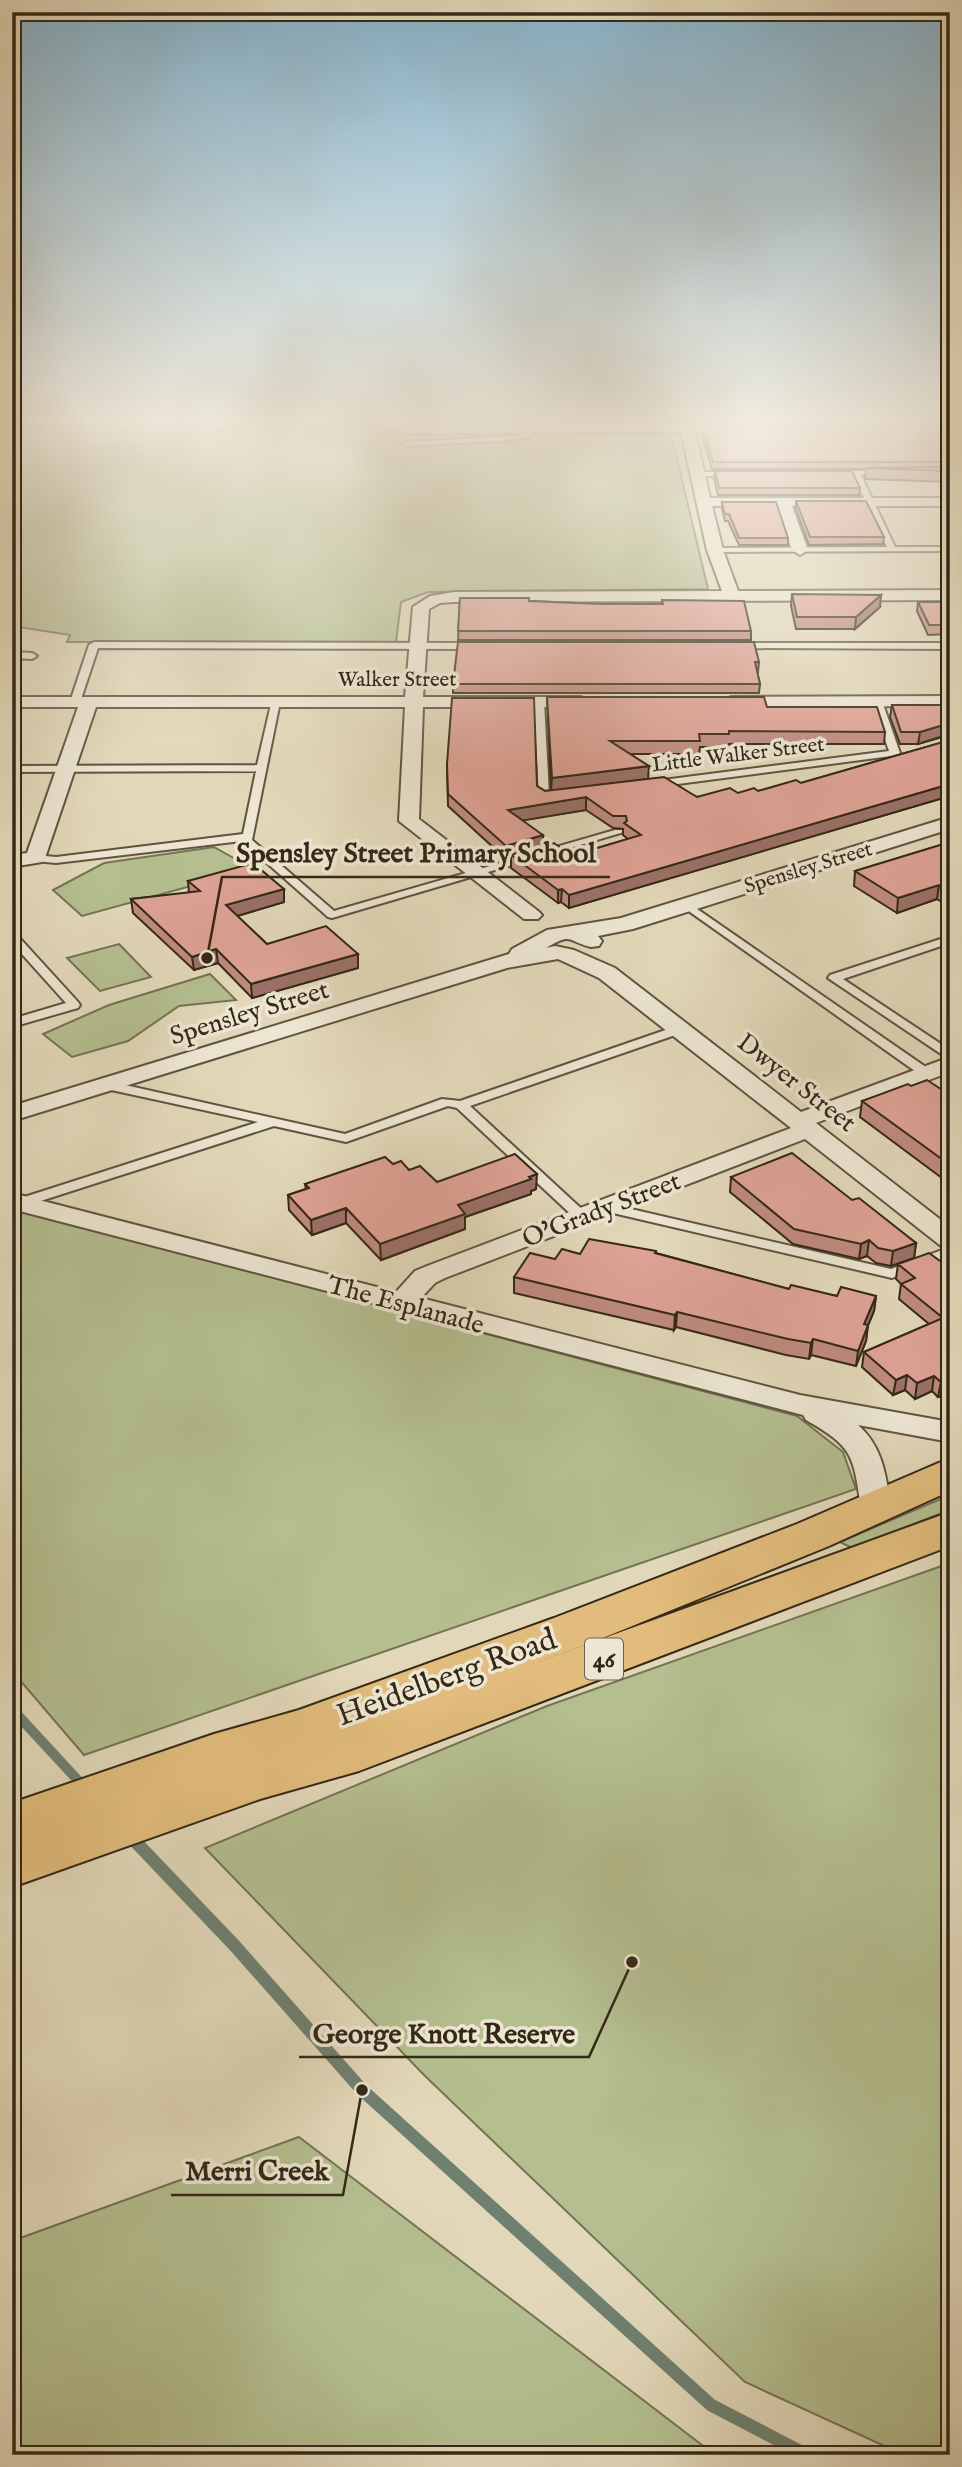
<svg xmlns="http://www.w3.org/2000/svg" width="962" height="2467" font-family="'IM FELL English',serif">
	<rect width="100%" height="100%" fill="#e2d8b9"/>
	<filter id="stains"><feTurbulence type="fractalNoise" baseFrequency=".00286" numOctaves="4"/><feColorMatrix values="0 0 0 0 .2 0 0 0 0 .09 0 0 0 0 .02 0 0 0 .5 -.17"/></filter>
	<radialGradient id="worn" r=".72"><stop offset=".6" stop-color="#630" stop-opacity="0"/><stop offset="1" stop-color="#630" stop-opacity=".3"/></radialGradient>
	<g fill="#b4be8f" stroke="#747353" stroke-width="2">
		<path d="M 12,419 L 381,419 L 387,431 L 402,435 L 671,434 L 708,589 L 428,592 L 401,602 L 396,642 L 67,642 L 70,635 L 12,626 Z"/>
		<path d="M 214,847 L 253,869 L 82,916 L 53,890 L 104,863 Z"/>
		<path d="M 119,944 L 151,977 L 100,991 L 67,958 Z"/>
		<path d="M 210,974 L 236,1000 L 179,1006 L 128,1041 L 72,1057 L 43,1034 L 109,1005 Z"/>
		<path d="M 12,1209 L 797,1416 L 843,1452 L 856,1489 L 84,1755 L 12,1671 Z"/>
		<path d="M 950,1495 L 950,1510 L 852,1548 L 840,1542 Z"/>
		<path d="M 950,1563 L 950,2455 L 904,2455 L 745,2382 L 425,2076 L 205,1848 L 547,1706 Z"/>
		<path d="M 299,2137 L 715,2455 L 12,2455 L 12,2241 Z"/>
	</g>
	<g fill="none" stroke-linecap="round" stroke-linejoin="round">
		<path stroke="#6f8071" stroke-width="10" d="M 12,1709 L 85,1788"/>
		<path stroke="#6f8071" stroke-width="13" d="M 130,1836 L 235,1946 L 362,2090 L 711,2405 L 807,2455"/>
		<g stroke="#605440" stroke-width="4">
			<g id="service">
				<path d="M 150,419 L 220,424 L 390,423 L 394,425 L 390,427 L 220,428 Z"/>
				<path d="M 527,426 L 531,428 L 531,436 L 513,440 L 407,446 L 403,444 L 407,442 L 513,436 L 524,433 L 523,428 Z"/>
				<path d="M 836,471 L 885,471 L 886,473 L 882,475 L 861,475 L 895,547 L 950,547 L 950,551 L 715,552 L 711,550 L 715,548 L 887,547 L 853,475 L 833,475 L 832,473 Z"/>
				<path d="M 697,472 L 731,472 L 735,474 L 731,476 L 694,476 L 693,474 Z"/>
				<path d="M 94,642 L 474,643 L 479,646 L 474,649 L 98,648 L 80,702 L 72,704 L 70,702 L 89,645 Z"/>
				<path d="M 739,643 L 950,643 L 950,649 L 736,648 L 736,644 Z"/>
				<path d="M 12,652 L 32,653 L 37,656 L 32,659 L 12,658 Z"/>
				<path d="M 877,698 L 882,701 L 900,753 L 899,755 L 655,787 L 650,784 L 655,781 L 889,751 L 872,701 Z"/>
				<path d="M 539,699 L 544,702 L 549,794 L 555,793 L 560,796 L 544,801 L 539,798 L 534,702 Z"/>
				<path d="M 272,700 L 280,702 L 252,840 L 334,911 L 615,830 L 623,830 L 624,832 L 332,918 L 328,917 L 242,841 L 56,863 L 35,861 L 30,858 L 35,855 L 56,857 L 243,834 L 256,771 L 12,772 L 12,766 L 257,765 Z"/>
				<path d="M 687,902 L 930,1070 L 932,1073 L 930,1076 L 922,1076 L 683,907 L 681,905 Z"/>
				<path d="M 12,933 L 16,934 L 78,1002 L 80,1005 L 78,1008 L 12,1027 L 12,1019 L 66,1003 L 12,943 Z"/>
				<path d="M 950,936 L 950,943 L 843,979 L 950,1050 L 950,1060 L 828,978 L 830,975 Z"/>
				<path d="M 680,1025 L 684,1026 L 686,1029 L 684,1032 L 470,1106 L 586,1213 L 588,1216 L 586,1219 L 576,1219 L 457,1108 L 448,1106 L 346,1142 L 274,1126 L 25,1206 L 15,1206 L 13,1203 L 15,1200 L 258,1122 L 102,1088 L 101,1085 L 102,1082 L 107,1081 L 345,1134 L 442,1099 L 460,1101 Z"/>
				<path d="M 605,1203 L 891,1269 L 950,1247 L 950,1256 L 892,1278 L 600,1210 L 598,1207 L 600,1204 Z"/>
			</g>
		</g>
		<g stroke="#605440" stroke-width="4">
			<g id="minor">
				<path d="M 382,419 L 395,419 L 397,424 L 408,425 L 678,424 L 676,419 L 689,419 L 692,424 L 872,425 L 872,431 L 867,432 L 695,432 L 710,498 L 950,498 L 950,506 L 792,506 L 808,550 L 800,555 L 792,550 L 777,506 L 712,506 L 723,550 L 738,591 L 950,590 L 950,600 L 454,602 L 440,603 L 429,609 L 423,697 L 581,697 L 590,702 L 581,707 L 423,707 L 419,819 L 538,911 L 542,915 L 538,919 L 524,919 L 399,821 L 405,707 L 96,707 L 45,858 L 42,862 L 12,867 L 12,855 L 27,853 L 78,707 L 12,707 L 12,697 L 405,697 L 413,607 L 430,596 L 454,592 L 722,591 L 707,550 L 681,432 L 408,433 L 387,430 Z"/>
				<path d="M 950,696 L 950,706 L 731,707 L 722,702 L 731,697 Z"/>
				<path d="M 950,817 L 950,829 L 633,929 L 598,936 L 602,941 L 599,946 L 591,947 C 566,941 573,932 546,948 L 555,946 L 574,950 L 615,968 L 801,1112 L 950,1057 L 950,1072 L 816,1123 L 950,1227 L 950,1248 L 941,1246 L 805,1139 L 445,1278 L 435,1283 L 421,1298 L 800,1395 L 950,1422 L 950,1442 L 858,1425 C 883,1447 886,1476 891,1507 L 887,1515 L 876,1518 L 865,1515 L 861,1507 C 853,1454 853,1447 806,1420 L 803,1415 L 12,1209 L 12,1193 L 396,1292 L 415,1271 L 427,1266 L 791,1128 L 599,978 L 558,959 L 507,968 L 12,1121 L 12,1106 L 509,954 L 512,949 L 547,930 L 621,918 Z"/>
			</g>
		</g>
		<g stroke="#352817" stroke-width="4">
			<path id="primary" d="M 950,1458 L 950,1491 L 829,1546 L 588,1644 L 313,1744 L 950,1512 L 950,1546 L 359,1771 L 260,1799 L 12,1887 L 12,1803 L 214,1734 L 299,1710 L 554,1618 L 797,1524 Z"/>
		</g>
		<use href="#service" fill="#ece6d2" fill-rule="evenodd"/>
		<use href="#minor" fill="#ece6d2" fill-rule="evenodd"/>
		<use href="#primary" fill="#e1bc7c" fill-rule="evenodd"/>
	</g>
	<g fill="#bf8b80" stroke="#352817" stroke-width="2" fill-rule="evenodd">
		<path d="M 695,419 L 950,419 L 950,421 L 699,421 Z"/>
		<path d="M 950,427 L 950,448 L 946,448 L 950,456 L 950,482 L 865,479 L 866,469 L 712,469 L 702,436 L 703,428 Z"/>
		<path d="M 715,471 L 860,488 L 859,495 L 718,495 L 714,479 Z"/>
		<path d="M 796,501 L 884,537 L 883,544 L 809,545 L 796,509 Z"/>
		<path d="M 722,502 L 788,538 L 788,545 L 739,545 L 728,521 L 725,521 L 722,509 Z"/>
		<path d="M 792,594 L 880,607 L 855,629 L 796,629 L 791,606 Z"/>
		<path d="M 460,598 L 600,604 L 662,604 L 662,600 L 751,631 L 751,640 L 458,640 Z"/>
		<path d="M 918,602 L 950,602 L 950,634 L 928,635 L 917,611 Z"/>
		<path d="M 759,662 L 758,672 L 757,672 L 760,684 L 759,693 L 453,693 L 453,684 Z"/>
		<path d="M 547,697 L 767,707 L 885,732 L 884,744 L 729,744 L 728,747 L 700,747 L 699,754 L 630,754 L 648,779 L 697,797 L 758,791 L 801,783 L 950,740 L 950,796 L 569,908 L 561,902 L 558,903 L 511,868 L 511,857 L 506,859 L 448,806 L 447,764 L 537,786 L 545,791 L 551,790 ZM 586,810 L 613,828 L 623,829 L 623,835 L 628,839 L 584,852 L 569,854 L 543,846 L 522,820 Z"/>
		<path d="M 892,705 L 950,705 L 950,735 L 918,744 L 900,744 L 890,717 Z"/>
		<path d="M 950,842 L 950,901 L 943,903 L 937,899 L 897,913 L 854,886 L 855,871 Z"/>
		<path d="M 188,881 L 284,902 L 237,916 L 267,944 L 358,954 L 358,968 L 252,998 L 218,963 L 194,970 L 133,913 L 131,899 L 189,893 Z"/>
		<path d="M 911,1086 L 950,1095 L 950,1184 L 860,1117 L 862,1101 Z"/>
		<path d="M 409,1170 L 437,1182 L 536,1189 L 531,1191 L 531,1194 L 465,1217 L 465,1229 L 381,1260 L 346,1223 L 312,1235 L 289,1210 L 288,1195 L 306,1189 L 305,1184 Z"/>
		<path d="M 731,1177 L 852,1200 L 916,1243 L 914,1258 L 891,1266 L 876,1263 L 867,1256 L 859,1259 L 793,1244 L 730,1192 Z"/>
		<path d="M 656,1253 L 789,1289 L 837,1296 L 876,1296 L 874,1311 L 868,1325 L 866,1341 L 856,1366 L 811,1355 L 809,1359 L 786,1355 L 676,1327 L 674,1330 L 514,1293 L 514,1277 L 555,1259 Z"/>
		<path d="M 898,1264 L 950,1268 L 950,1393 L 938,1397 L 932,1391 L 915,1399 L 905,1390 L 893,1395 L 862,1367 L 864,1352 L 929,1324 L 899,1299 L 901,1284 L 896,1279 Z"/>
	</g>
	<g fill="#9b7168" stroke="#352817" stroke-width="2">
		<path d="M 881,595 L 880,607 L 855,629 L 856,617 Z"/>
		<path d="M 950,723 L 949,734 L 918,744 L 920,732 Z"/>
		<path d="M 649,766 L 648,779 L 551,791 L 552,778 Z"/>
		<path d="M 950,784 L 950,796 L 569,908 L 569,895 Z"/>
		<path d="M 586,797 L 586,810 L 508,823 L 508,810 Z"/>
		<path d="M 543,835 L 543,848 L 511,855 L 511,857 L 506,859 L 506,846 Z"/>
		<path d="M 939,885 L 937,899 L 897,913 L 898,898 Z"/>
		<path d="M 950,887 L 950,901 L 943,903 L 945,889 Z"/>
		<path d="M 284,889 L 284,902 L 227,919 L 226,905 Z"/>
		<path d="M 562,889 L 561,902 L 558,903 L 558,890 Z"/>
		<path d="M 216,949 L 218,963 L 194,970 L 192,957 Z"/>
		<path d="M 358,954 L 358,968 L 252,998 L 251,984 Z"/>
		<path d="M 537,1174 L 536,1189 L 531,1191 L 531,1194 L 465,1217 L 465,1229 L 381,1260 L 380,1244 L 458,1205 Z"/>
		<path d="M 346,1208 L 346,1223 L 312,1235 L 311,1220 Z"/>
		<path d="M 869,1240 L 867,1256 L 859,1259 L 861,1244 Z"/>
		<path d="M 916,1243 L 914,1258 L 891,1266 L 893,1251 Z"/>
		<path d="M 876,1296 L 874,1311 L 862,1340 L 864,1324 Z"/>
		<path d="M 677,1312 L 676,1327 L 674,1330 L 675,1315 Z"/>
		<path d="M 868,1325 L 866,1341 L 856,1366 L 858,1351 Z"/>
		<path d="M 813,1339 L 811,1355 L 809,1359 L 811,1343 Z"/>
		<path d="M 907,1375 L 905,1390 L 893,1395 L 896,1380 Z"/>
		<path d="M 934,1376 L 932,1391 L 915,1399 L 917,1383 Z"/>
		<path d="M 950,1378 L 950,1393 L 938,1397 L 941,1382 Z"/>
	</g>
	<g fill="#dea295" stroke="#352817" stroke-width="2">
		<path d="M 950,427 L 950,441 L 942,441 L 950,456 L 950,462 L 713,462 L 703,428 Z"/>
		<path d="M 950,467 L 950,471 L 866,468 Z"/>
		<path d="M 715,471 L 852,471 L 860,488 L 719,488 Z"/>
		<path d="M 796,501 L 866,501 L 884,537 L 810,537 Z"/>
		<path d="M 722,502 L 776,502 L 788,538 L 739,538 L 729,514 L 725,514 Z"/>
		<path d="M 792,594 L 881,595 L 856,617 L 797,617 Z"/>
		<path d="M 460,598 L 529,598 L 529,601 L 600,604 L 663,604 L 662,600 L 744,601 L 751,631 L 458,631 Z"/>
		<path d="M 918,602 L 950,602 L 950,625 L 929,625 Z"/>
		<path d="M 458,642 L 754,642 L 759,662 L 755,662 L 760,684 L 453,684 Z"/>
		<path d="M 547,697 L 764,697 L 767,707 L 877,707 L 885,732 L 729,731 L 729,734 L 699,734 L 700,741 L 610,741 L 649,766 L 552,778 Z"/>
		<path d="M 452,698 L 534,698 L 537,786 L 545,791 L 664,777 L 697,797 L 730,788 L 738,793 L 754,788 L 758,791 L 796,780 L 801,783 L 950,740 L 950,784 L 569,895 L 562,889 L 558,890 L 511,855 L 554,843 L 569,854 L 584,852 L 641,835 L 624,823 L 627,821 L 626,816 L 613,816 L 586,797 L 508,810 L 543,835 L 506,846 L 448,794 L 447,764 Z"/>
		<path d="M 892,705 L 950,705 L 950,723 L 920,732 L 901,732 Z"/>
		<path d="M 950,842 L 950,887 L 945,889 L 939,885 L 898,898 L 855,871 Z"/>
		<path d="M 253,863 L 284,889 L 226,905 L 267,944 L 326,926 L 358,954 L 251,984 L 216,949 L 192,957 L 131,899 L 200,891 L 188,881 Z"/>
		<path d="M 927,1080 L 950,1095 L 950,1165 L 862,1101 L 908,1084 L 911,1086 Z"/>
		<path d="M 792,1153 L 852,1200 L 859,1198 L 916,1243 L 893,1251 L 878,1248 L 869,1240 L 861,1244 L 794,1229 L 731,1177 Z"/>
		<path d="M 515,1154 L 537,1174 L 529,1177 L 531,1179 L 458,1205 L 465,1214 L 380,1244 L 346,1208 L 311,1220 L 288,1195 L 309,1188 L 305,1184 L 385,1157 L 393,1164 L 401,1161 L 409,1170 L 420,1166 L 437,1182 Z"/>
		<path d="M 589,1239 L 656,1251 L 655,1253 L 789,1289 L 791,1285 L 837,1296 L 841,1287 L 876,1296 L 864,1324 L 868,1325 L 858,1351 L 813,1339 L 811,1343 L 788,1339 L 677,1312 L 675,1315 L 514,1277 L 530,1253 L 555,1259 L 562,1249 L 580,1254 Z"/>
		<path d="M 929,1253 L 950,1268 L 950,1378 L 941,1382 L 934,1376 L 917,1383 L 907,1375 L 896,1380 L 864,1352 L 943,1318 L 901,1284 L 915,1278 L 898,1264 Z"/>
	</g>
	<linearGradient id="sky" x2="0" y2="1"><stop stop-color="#87b6d0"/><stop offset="0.55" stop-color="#f2ede0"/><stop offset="1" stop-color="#f2ede0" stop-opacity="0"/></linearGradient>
	<rect width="962" height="765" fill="url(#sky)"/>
	<g text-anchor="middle" stroke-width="7" stroke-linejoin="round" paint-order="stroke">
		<g font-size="21" fill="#352817" stroke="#ece6d2">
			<text x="397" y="686">Walker Street</text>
			<text transform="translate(738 754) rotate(-7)" y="7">Little Walker Street</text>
			<text transform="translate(808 867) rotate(-17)" y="7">Spensley Street</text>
		</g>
		<rect fill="#ece6d2" stroke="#6c614f" stroke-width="2" x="585" y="1638.5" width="38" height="41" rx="5"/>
		<g font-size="24" font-weight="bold" fill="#352817">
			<text x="604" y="1667">46</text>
		</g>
		<g font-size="26" fill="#352817" stroke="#ece6d2">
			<text transform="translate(249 1012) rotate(-17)" y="9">Spensley Street</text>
			<text transform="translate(797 1082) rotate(38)" y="9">Dwyer Street</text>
			<text transform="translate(601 1209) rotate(-21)" y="9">O'Grady Street</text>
			<text transform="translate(406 1304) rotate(15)" y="9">The Esplanade</text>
		</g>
		<g font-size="32" fill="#352817" stroke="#ece6d2">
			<text transform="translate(446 1676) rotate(-20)" y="11">Heidelberg Road</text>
		</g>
	</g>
	<path fill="none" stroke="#352817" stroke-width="2.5" d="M207 958L222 877H610M632 1962L589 2057H299M362 2090L343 2195H171"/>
	<g fill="#352817" stroke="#ece6d2" stroke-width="2.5">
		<circle cx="207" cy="958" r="7"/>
		<circle cx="632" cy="1962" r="7"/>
		<circle cx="362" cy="2090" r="7"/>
	</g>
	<g font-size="28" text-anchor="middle" font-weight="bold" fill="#352817" stroke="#ece6d2" stroke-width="7" stroke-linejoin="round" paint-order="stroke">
		<text x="416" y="862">Spensley Street Primary School</text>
		<text x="444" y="2043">George Knott Reserve</text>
		<text x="257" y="2180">Merri Creek</text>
	</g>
	<rect width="962" height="2467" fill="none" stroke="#e2d8b9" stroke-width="42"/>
	<rect x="14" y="14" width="934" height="2439" fill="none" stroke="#352817" stroke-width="3.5"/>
	<rect x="21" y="21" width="920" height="2425" fill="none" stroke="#352817" stroke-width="2"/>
	<rect width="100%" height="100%" filter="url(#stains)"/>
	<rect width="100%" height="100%" fill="url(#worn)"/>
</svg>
